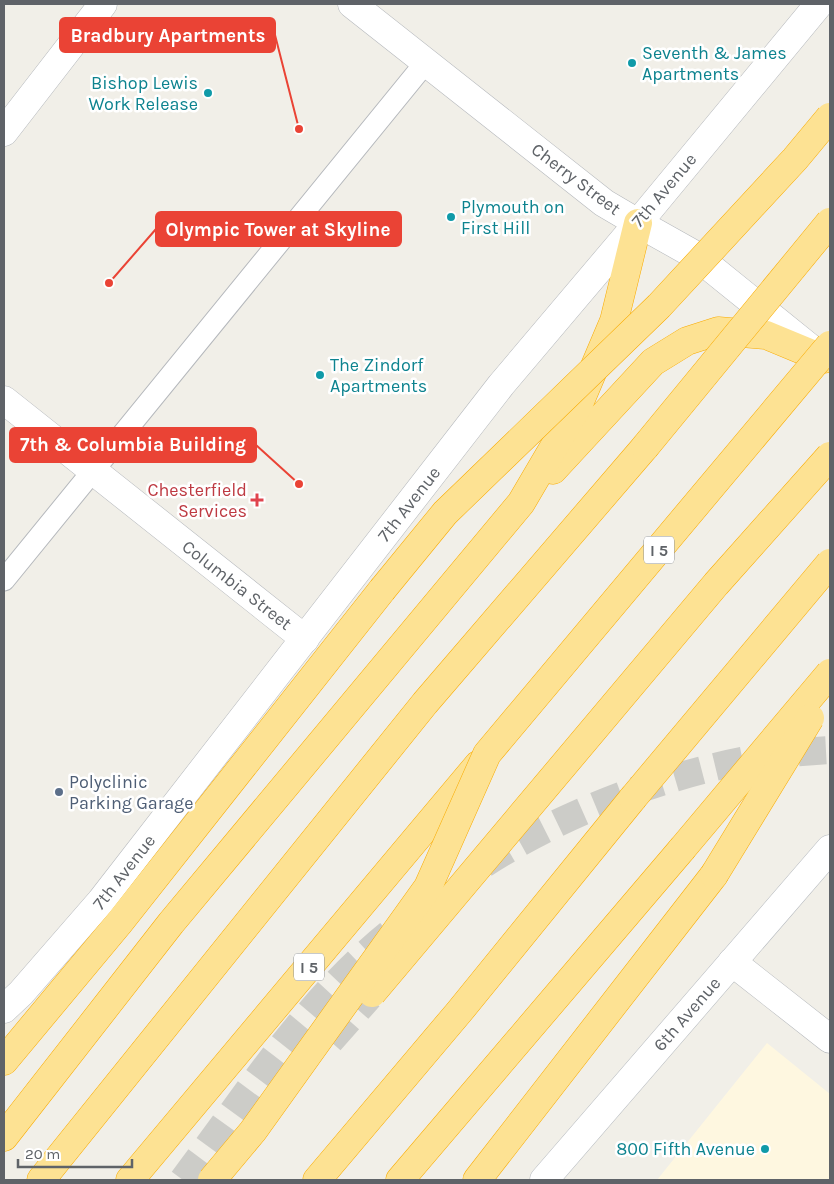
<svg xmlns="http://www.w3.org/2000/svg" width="834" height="1184" font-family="Karla,sans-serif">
	<rect width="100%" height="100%" fill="#f1efe8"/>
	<path fill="#fef7e0" d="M 767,1043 L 830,1094 L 830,1180 L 657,1180 Z"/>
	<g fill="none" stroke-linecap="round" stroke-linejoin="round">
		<g stroke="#ccccc8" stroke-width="28" stroke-dasharray="28 14" stroke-linecap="butt">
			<path d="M 484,864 C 580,802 715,755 830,750"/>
			<path d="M 330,1041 L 369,997"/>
			<path d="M 183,1180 C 247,1095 306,1001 389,934"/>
		</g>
		<g stroke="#b5b8bc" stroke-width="23">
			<path id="service" d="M 4,580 L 426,62"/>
		</g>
		<g stroke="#b5b8bc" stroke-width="29">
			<g id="minor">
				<path d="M 352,4 L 604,203 L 638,223"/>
				<path d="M 4,132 L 103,4"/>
				<path d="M 4,400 L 305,639"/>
			</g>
		</g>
		<g stroke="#b5b8bc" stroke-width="29">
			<g id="tertiary">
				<path d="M 638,223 L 695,255 L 815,352"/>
				<path d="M 732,962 L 830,1039"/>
				<path d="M 4,1009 L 21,993 L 101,901 L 501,385 L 638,223 L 819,4"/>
			</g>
		</g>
		<g stroke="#b6babf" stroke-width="29">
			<path id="secondary" d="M 544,1180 L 830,849"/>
		</g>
		<g stroke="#f9ab00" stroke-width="29">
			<g id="motorway">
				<path d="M 553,470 L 653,362 L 687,341 L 718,331 L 766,335 L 824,359"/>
				<path d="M 4,1061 L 119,923 L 382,590"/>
				<path d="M 4,1137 L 171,923 L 521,503 L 578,406 L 614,321 L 638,223"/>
				<path d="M 41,1180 L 425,703 L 645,447"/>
				<path d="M 130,1180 L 478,765"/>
				<path d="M 317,1180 L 459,1012 L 633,798"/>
				<path d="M 400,1180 L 682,849"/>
				<path d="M 477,1180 L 714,875"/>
			</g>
		</g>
		<use href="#service" stroke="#fff" stroke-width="21"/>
		<use href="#minor" stroke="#fff" stroke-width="28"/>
		<use href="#tertiary" stroke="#fff" stroke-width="28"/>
		<use href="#secondary" stroke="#fff" stroke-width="28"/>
		<use href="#motorway" stroke="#fde293" stroke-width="28"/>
		<g stroke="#f9ab00" stroke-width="29" stroke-linecap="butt">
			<g id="motorway-bridge">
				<path d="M 645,447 L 830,222"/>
				<path d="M 382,590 L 445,513 L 659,306 L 795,159 L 830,117"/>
				<path d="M 633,798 L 830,563"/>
				<path d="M 682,849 L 830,673"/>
				<path d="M 714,875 L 810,718"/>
				<path d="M 372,993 L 716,584 L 830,456"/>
				<path d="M 212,1180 L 253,1131 L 428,887 L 487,754 L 830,345"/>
			</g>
		</g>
		<use href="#motorway-bridge" stroke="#fde293" stroke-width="28"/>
	</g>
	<g fill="#0f9aa8" stroke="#fff" stroke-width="2">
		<circle cx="632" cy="63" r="5"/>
		<circle cx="208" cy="93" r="5"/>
		<circle cx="451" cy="217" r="5"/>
		<circle cx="320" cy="375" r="5"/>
		<circle cx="765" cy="1149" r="5"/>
	</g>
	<path fill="#e0444e" stroke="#fff" stroke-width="2" d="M254.5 492.5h5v5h5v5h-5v5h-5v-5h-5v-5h5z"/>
	<circle fill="#5c6f8a" stroke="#fff" stroke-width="2" cx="59" cy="792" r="5"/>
	<g text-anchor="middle" stroke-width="5" stroke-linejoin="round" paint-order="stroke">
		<g fill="#fff" stroke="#8f9295" stroke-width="1">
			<rect x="644" y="536.5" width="30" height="27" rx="4"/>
			<rect x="294" y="953.5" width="30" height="27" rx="4"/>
		</g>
		<g font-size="16" font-weight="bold" fill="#5f6368">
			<text x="659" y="556">I 5</text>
			<text x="309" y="973">I 5</text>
		</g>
		<g font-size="18" fill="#0d838f" stroke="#fff" text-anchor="start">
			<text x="642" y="59">Seventh &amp; James<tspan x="642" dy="21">Apartments</tspan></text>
			<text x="198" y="89" text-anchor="end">Bishop Lewis<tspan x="198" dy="21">Work Release</tspan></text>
			<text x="461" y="213">Plymouth on<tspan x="461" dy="21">First Hill</tspan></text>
			<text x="330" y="371">The Zindorf<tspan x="330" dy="21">Apartments</tspan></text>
			<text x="755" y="1155" text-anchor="end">800 Fifth Avenue</text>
		</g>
		<g font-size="18" fill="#5f6368" stroke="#fff">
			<text transform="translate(576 179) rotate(37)" y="6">Cherry Street</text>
			<text transform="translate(664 190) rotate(-50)" y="6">7th Avenue</text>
			<text transform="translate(409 504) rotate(-52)" y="6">7th Avenue</text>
			<text transform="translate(237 585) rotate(38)" y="6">Columbia Street</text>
			<text transform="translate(124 872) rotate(-52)" y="6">7th Avenue</text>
			<text transform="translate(687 1014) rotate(-49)" y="6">6th Avenue</text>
		</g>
		<g font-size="18" fill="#be3a42" stroke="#fff" text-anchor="end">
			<text x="247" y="496">Chesterfield<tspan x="247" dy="21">Services</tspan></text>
		</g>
		<g font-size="18" fill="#4e5e75" stroke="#fff" text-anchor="start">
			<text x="69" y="788">Polyclinic<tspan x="69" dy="21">Parking Garage</tspan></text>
		</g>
	</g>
	<path fill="none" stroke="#ea4335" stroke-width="2" d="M299 129L275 35M109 283L156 229M299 484L256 445"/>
	<g fill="#ea4335" stroke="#fff" stroke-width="2">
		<circle cx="299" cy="129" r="5"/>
		<circle cx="109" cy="283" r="5"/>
		<circle cx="299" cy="484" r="5"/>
	</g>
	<g fill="#ea4335" stroke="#ea4335" stroke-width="2">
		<rect x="60" y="18" width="215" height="34" rx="5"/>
		<rect x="156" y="212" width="245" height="34" rx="5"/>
		<rect x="10" y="428" width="246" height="34" rx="5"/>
	</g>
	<g font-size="19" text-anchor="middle" font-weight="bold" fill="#fff">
		<text x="168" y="42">Bradbury Apartments</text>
		<text x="278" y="236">Olympic Tower at Skyline</text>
		<text x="133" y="451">7th &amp; Columbia Building</text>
	</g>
	<rect width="834" height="1184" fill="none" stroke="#5f6368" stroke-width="10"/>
	<path d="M18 1159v8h114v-8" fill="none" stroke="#5f6368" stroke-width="2.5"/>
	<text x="25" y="1159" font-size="15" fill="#5f6368" stroke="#ffffff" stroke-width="4" paint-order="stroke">20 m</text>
</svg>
